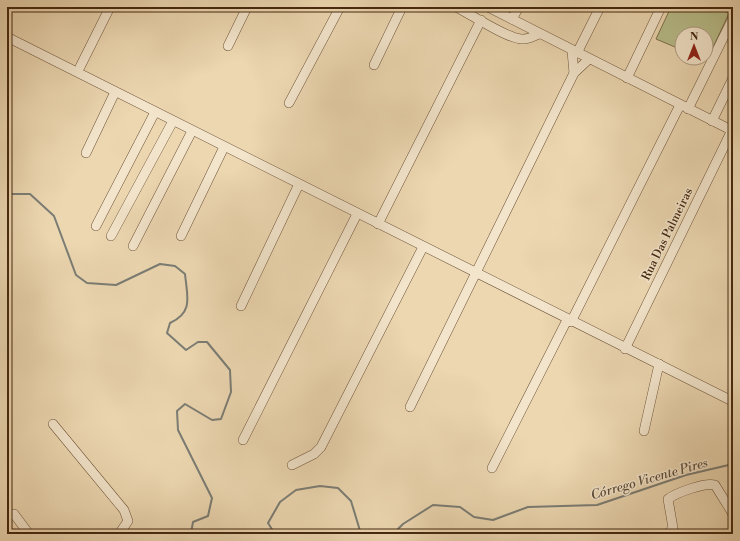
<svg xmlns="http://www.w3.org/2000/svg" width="740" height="541" font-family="'Libre Bodoni',serif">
	<rect width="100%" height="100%" fill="#ecd7b1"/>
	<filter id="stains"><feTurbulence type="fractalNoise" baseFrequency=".005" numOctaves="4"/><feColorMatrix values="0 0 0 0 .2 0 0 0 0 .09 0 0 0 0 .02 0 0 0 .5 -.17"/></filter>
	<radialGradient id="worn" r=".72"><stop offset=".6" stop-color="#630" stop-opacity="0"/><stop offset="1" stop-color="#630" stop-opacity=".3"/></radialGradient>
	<path fill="#b8be8b" stroke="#7e734e" d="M 671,7 L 732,7 L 707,60 L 701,58 L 706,58 L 706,34 L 682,34 L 682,50 L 656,39 Z"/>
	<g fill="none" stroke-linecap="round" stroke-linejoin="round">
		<g stroke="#7b7d75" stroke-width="2">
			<path d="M 7,194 L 30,194 L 54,216 L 76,275 L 87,283 L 116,285 L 160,264 L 175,266 L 185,274 C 187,296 194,312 170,323 L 167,333 L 186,350 L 198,342 L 207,342 L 230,370 L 231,392 L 221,419 L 212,420 L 185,404 L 177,411 L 178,430 L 212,498 L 208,516 L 193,522 L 191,533 L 192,534"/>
			<path d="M 275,534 L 268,523 L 280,502 L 296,490 L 320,486 L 338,488 L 351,501 L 361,534"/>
			<path d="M 393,534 L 403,524 L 433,505 L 460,507 L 474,517 L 493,520 L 528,507 L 597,505 L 686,475 L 733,464"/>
		</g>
		<g stroke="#6f5438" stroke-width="10">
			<g id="minor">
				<path d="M 456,7 C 472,15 506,38 521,39 C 528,40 533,36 539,34"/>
				<path d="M 488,7 L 733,131"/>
				<path d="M 726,7 L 733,10"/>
				<path d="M 512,19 L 519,7"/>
				<path d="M 7,37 L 730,400"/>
				<path d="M 228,46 L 247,7"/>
				<path d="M 572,51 L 574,73"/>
				<path d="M 577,53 L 600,7"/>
				<path d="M 374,65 L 402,7"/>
				<path d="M 80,67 L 110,7"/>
				<path d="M 627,78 L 661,7"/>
				<path d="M 289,103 L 340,7"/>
				<path d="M 688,109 L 733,18"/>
				<path d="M 712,121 L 733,78"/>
				<path d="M 86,153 L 115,92"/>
				<path d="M 378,224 L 481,20"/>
				<path d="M 96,226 L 155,112"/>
				<path d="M 111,236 L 173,121"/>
				<path d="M 181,236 L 224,147"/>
				<path d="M 133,246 L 192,131"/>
				<path d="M 241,306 L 299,184"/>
				<path d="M 571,322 L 680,105"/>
				<path d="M 625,349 L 732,130"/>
				<path d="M 410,407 L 574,73 L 589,59"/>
				<path d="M 53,424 L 124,510 L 128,521 L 119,534"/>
				<path d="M 644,431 L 659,364"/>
				<path d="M 243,440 L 357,214"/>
				<path d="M 292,465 L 314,454 L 321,447 L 423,247"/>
				<path d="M 492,468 L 567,320"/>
				<path d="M 14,514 L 29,534"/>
				<path d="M 668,534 L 673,528 L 668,499 C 676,493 705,482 715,485 L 733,514"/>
			</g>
		</g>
		<use href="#minor" stroke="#f3e5cc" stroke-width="9"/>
	</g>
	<g text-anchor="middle" stroke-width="3" stroke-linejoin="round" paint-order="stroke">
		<g font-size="12" fill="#452810" stroke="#f3e5cc">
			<text transform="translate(667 234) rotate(-64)" y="4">Rua Das Palmeiras</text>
		</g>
		<g font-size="13" font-style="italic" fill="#5c4c3a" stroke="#f3e5cc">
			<text transform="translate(649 478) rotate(-16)" y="5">Córrego Vicente Pires</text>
		</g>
	</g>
	<rect width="740" height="541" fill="none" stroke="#ecd7b1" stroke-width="24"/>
	<rect x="8" y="8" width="724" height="525" fill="none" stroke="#452810" stroke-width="2"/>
	<rect x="12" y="12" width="716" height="517" fill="none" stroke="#452810"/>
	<g transform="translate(694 46)"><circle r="19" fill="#f3e5cc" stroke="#ad9981"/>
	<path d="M0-3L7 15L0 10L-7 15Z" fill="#8f2418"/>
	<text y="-6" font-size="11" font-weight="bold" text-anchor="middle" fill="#452810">N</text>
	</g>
	<rect width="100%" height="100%" filter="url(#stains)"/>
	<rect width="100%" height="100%" fill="url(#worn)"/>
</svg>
